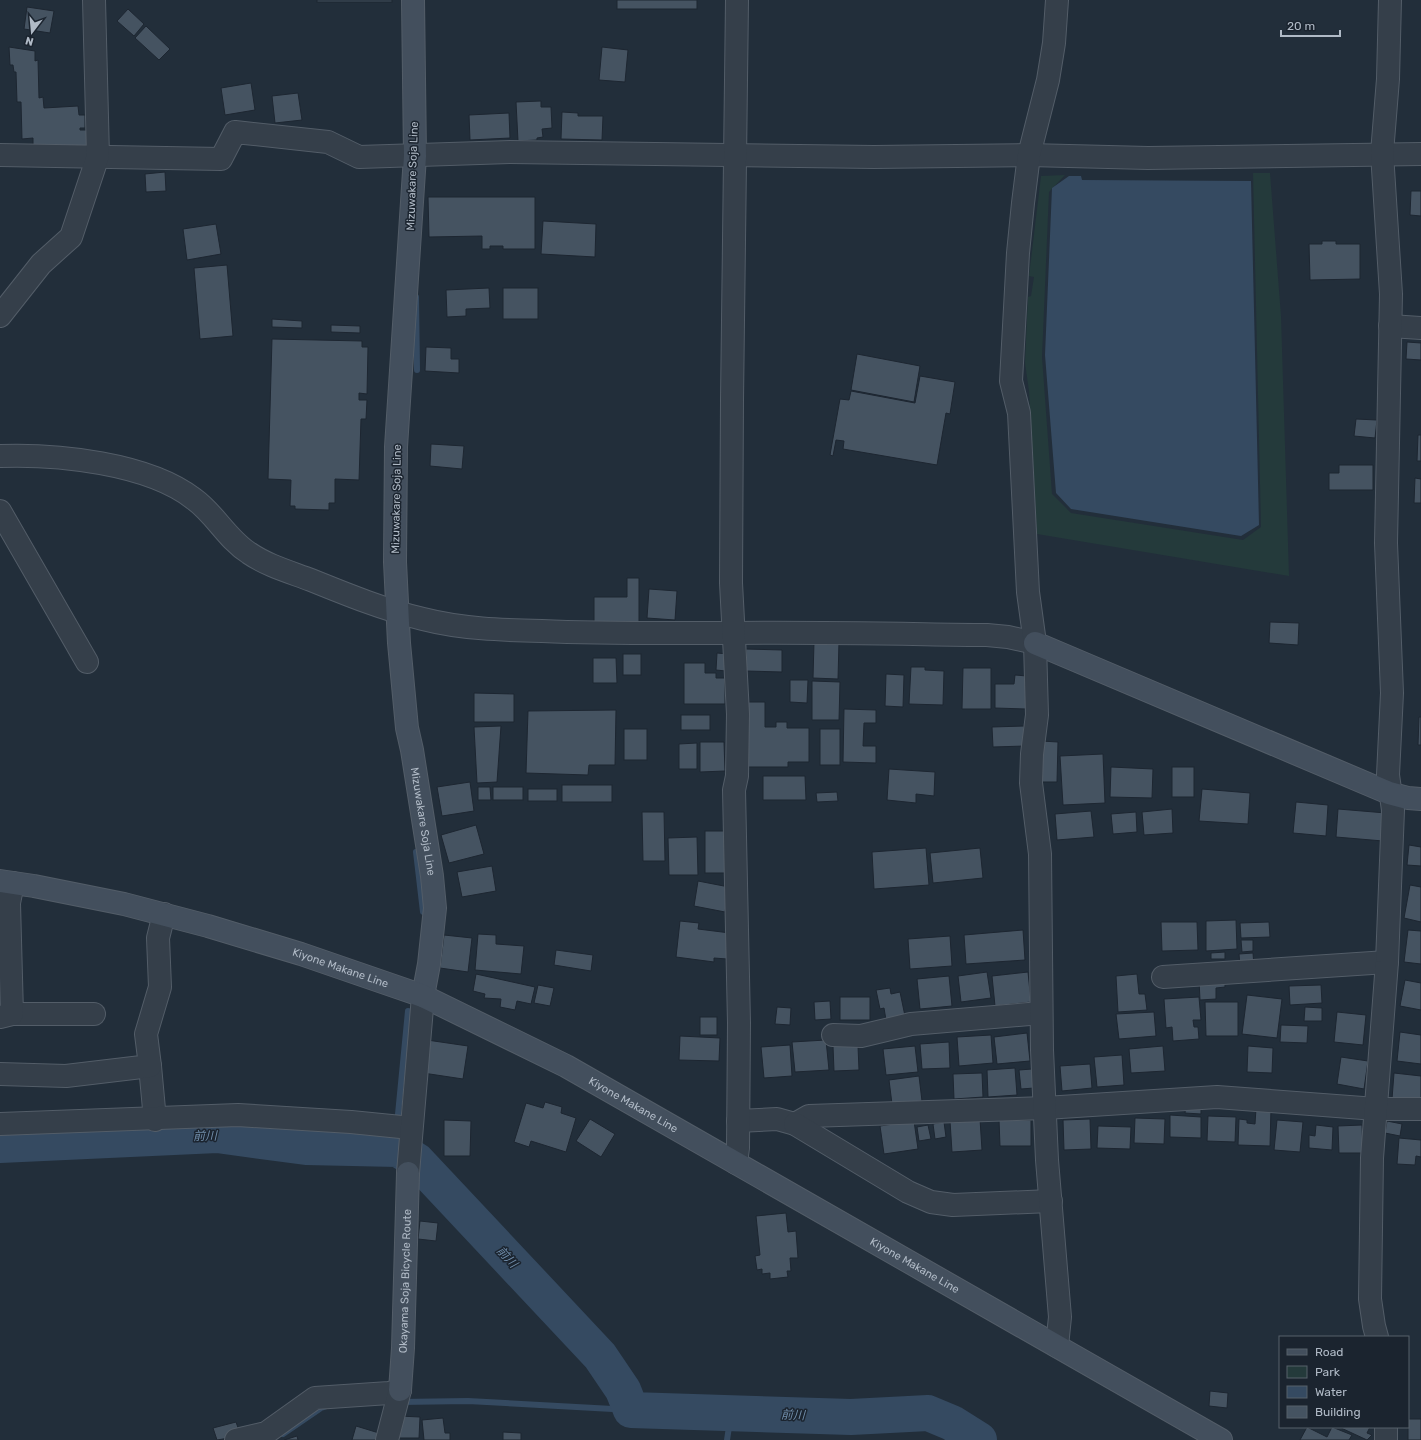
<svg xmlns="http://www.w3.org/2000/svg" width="1421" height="1440" font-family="Rubik,'Noto Sans JP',sans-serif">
	<rect width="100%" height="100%" fill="#222e3a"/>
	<path fill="#243a3b" d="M 1253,173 L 1270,173 L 1281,316 L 1289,576 L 1037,534 L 1029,391 L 1025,363 L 1028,297 L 1031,296 L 1034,277 L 1029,276 L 1041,176 L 1065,175 L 1049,192 L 1042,357 L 1052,494 L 1071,513 L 1243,540 L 1261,527 Z"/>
	<path fill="#354a61" d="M 1069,176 L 1081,176 L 1082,180 L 1251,181 L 1259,525 L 1241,536 L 1071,509 L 1056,493 L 1045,355 L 1052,188 Z"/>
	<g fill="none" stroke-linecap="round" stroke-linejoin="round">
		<g stroke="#354a61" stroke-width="6">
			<path d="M 416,297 L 417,370"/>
			<path d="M 416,852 L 423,912"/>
			<path d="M 390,1149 L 396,1135 L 408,1011"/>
			<path d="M 400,1402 L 468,1401 L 631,1410"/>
			<path d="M 283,1434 L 321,1408 L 327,1406"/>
			<path d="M 727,1440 L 731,1414"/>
		</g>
		<path stroke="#354a61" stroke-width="36" d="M 0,1145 L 217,1135 L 306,1147 L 398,1149 L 417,1161 L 600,1356 L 623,1390 L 631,1410 L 851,1417 L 928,1413 L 952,1423 L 979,1440"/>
	</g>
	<g fill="#455361" stroke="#1d2631">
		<rect x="317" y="0" width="75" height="2"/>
		<rect x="617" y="0" width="80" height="9"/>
		<path d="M 27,7 L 54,11 L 50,33 L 24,29 Z"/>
		<path d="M 128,9 L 144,24 L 134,36 L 117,21 Z"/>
		<path d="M 146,26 L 170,49 L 159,60 L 135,38 Z"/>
		<path d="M 9,47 L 35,51 L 35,61 L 38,60 L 39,98 L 43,97 L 44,108 L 78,106 L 79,115 L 85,115 L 85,128 L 80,128 L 80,130 L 88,130 L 89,150 L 33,149 L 33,138 L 22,139 L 21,102 L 17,102 L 16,72 L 14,72 L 13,65 L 10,65 Z"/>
		<path d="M 602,47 L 628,50 L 625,82 L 599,80 Z"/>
		<path d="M 251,83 L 255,110 L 225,115 L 221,88 Z"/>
		<path d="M 298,93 L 302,120 L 275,123 L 272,96 Z"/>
		<path d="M 541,101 L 541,107 L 551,107 L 552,128 L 542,129 L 543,137 L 537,138 L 537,140 L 518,141 L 516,102 Z"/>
		<path d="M 562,112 L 578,113 L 578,116 L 603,116 L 602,140 L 561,139 Z"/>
		<path d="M 509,113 L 510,138 L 470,140 L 469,115 Z"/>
		<path d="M 165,172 L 166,191 L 146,192 L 145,174 Z"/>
		<path d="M 1411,191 L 1421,191 L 1421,216 L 1410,215 Z"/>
		<path d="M 428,197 L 535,197 L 535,249 L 503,249 L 503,246 L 490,246 L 490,249 L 482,249 L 482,236 L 429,237 Z"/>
		<path d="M 543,221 L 596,224 L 595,257 L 541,254 Z"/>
		<path d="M 216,224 L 221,254 L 187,260 L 183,229 Z"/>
		<path d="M 1322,241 L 1336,241 L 1336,244 L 1360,244 L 1360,279 L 1310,280 L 1309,244 L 1322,244 Z"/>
		<path d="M 227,265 L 233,336 L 200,339 L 194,268 Z"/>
		<path d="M 489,288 L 490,308 L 466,309 L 466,316 L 447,317 L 446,290 Z"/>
		<rect x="503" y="288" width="35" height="31"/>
		<path d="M 272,319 L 302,321 L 302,328 L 272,327 Z"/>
		<path d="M 331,325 L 360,326 L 360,333 L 331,332 Z"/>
		<path d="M 272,339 L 362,341 L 362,347 L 368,347 L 367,394 L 359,393 L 359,400 L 367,400 L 366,419 L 361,419 L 359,480 L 335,479 L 335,503 L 329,503 L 329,510 L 295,509 L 295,506 L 290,506 L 291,480 L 268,479 Z"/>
		<path d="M 1407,342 L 1421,343 L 1421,360 L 1406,359 Z"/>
		<path d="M 426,347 L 451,348 L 451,359 L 459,359 L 459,373 L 425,371 Z"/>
		<path d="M 857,354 L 920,366 L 914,402 L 851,390 Z"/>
		<path d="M 920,376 L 955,382 L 950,414 L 946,413 L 937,465 L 843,449 L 844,441 L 836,440 L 833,456 L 830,455 L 840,399 L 849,400 L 851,391 L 915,403 Z"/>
		<path d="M 1356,419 L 1377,420 L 1375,438 L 1354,436 Z"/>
		<path d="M 1418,435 L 1421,435 L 1421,461 L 1417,461 Z"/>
		<path d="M 431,444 L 464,446 L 462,469 L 430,466 Z"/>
		<path d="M 1339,465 L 1373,465 L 1373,490 L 1329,490 L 1329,473 L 1339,473 Z"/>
		<path d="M 1415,478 L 1421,479 L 1421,503 L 1414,503 Z"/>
		<path d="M 627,578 L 639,578 L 639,624 L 594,624 L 594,597 L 627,597 Z"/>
		<path d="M 649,589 L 677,591 L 675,620 L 647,618 Z"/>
		<path d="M 1270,622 L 1299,623 L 1298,645 L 1269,643 Z"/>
		<path d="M 814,642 L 839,642 L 838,679 L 813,678 Z"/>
		<path d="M 746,649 L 782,650 L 782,672 L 746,671 Z"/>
		<path d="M 717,653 L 728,654 L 726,671 L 716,670 Z"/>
		<rect x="623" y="654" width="18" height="21"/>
		<path d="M 593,658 L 616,658 L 617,683 L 593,683 Z"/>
		<path d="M 684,663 L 705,663 L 705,673 L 716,673 L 716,678 L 725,678 L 725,704 L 684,704 Z"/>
		<path d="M 911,667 L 925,667 L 925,670 L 944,671 L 943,705 L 909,704 Z"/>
		<path d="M 963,668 L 991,668 L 991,709 L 962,709 Z"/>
		<path d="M 886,674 L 904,675 L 903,707 L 885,706 Z"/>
		<path d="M 1015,675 L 1027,676 L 1026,709 L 995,708 L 995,684 L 1014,684 Z"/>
		<path d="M 790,680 L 808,680 L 807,703 L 790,702 Z"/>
		<path d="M 812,681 L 840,682 L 839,720 L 812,720 Z"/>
		<path d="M 474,693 L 514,694 L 514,722 L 474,722 Z"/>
		<path d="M 743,702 L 765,702 L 765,727 L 776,727 L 776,722 L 787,722 L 787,728 L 809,728 L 809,762 L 788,762 L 788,767 L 743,767 Z"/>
		<path d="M 844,709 L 876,710 L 876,723 L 864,723 L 863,746 L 876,746 L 876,763 L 843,762 Z"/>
		<path d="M 616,710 L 615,765 L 589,765 L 588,775 L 526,773 L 528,711 Z"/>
		<rect x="681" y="715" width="29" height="15"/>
		<path d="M 1419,717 L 1421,717 L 1421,745 L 1418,745 Z"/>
		<path d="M 501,726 L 497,782 L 477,783 L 474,727 Z"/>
		<path d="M 1024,726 L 1025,746 L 993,747 L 992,727 Z"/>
		<rect x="624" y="729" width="23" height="31"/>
		<rect x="820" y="729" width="20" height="36"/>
		<path d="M 1041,741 L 1058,742 L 1057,782 L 1040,782 Z"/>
		<path d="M 700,742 L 724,742 L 725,771 L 700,772 Z"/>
		<path d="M 697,743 L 697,769 L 679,769 L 679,744 Z"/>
		<path d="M 1103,754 L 1105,803 L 1063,805 L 1060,756 Z"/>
		<path d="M 1111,767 L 1153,769 L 1152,798 L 1110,797 Z"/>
		<rect x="1172" y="767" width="22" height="30"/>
		<path d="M 889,769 L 935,772 L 934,796 L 916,794 L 916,803 L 887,800 Z"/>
		<path d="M 763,776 L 805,776 L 806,800 L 763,800 Z"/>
		<path d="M 470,782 L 474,811 L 442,816 L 437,787 Z"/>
		<rect x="562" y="785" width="50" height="17"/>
		<path d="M 478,787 L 490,787 L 491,800 L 478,800 Z"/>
		<rect x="493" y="787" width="30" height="13"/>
		<rect x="528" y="789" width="29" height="12"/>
		<path d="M 1202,789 L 1250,793 L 1248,824 L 1199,821 Z"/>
		<path d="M 837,792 L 838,801 L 817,802 L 816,793 Z"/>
		<path d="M 1296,802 L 1328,805 L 1326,836 L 1293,833 Z"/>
		<path d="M 1172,809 L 1173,833 L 1144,835 L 1142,812 Z"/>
		<path d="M 1338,809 L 1386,813 L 1383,841 L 1336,837 Z"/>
		<path d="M 1091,811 L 1094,837 L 1057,840 L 1055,814 Z"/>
		<path d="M 642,812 L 664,812 L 665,861 L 643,861 Z"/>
		<path d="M 1136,812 L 1137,832 L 1113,834 L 1111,814 Z"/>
		<path d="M 476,825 L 484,854 L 449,863 L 441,835 Z"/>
		<rect x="705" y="831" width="23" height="42"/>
		<path d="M 697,837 L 698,875 L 669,875 L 668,838 Z"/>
		<path d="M 1409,845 L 1421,847 L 1421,866 L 1407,865 Z"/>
		<path d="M 926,848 L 929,885 L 874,889 L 872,852 Z"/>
		<path d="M 980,848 L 983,878 L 933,883 L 930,853 Z"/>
		<path d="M 492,866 L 496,891 L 462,897 L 457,872 Z"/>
		<path d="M 698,881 L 729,887 L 725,912 L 694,906 Z"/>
		<path d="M 1410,885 L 1421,887 L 1421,922 L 1404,918 Z"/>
		<path d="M 1236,920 L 1237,949 L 1206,951 L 1206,921 Z"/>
		<path d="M 680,921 L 699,923 L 698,929 L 730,933 L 727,959 L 714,958 L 714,962 L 676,957 Z"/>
		<path d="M 1161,922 L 1197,922 L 1198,950 L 1162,951 Z"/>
		<path d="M 1269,922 L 1270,937 L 1241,938 L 1240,923 Z"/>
		<path d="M 1023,930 L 1025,960 L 966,964 L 964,935 Z"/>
		<path d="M 1408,930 L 1421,931 L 1421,964 L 1404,962 Z"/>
		<path d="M 478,934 L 496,935 L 496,944 L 524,946 L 521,974 L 475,970 Z"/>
		<path d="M 444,935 L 472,938 L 468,972 L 440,968 Z"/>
		<path d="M 950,936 L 952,966 L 910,969 L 908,939 Z"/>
		<path d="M 1241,940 L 1253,940 L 1253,951 L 1242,952 Z"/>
		<path d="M 556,950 L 593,955 L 591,971 L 554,965 Z"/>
		<path d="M 1225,952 L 1225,959 L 1211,959 L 1211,953 Z"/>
		<path d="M 1253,953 L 1254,966 L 1240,967 L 1239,954 Z"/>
		<path d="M 987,972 L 991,998 L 961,1002 L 958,976 Z"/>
		<path d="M 1028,972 L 1031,1002 L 995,1006 L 992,976 Z"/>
		<path d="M 476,974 L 535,987 L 531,1004 L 517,1001 L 515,1010 L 500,1007 L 501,999 L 484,998 L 485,994 L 473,991 Z"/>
		<path d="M 1137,974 L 1139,994 L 1145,994 L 1147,1010 L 1118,1012 L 1116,976 Z"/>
		<path d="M 949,976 L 952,1006 L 920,1009 L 917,979 Z"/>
		<path d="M 1225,979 L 1225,987 L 1216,988 L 1216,999 L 1200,1000 L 1199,980 Z"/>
		<path d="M 1405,980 L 1421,983 L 1421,1010 L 1400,1006 Z"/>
		<path d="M 538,985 L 554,988 L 550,1006 L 534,1003 Z"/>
		<path d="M 1321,985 L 1322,1003 L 1290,1005 L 1289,986 Z"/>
		<path d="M 890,988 L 891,994 L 900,992 L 905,1016 L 886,1020 L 884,1008 L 880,1009 L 876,990 Z"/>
		<path d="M 1247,995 L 1282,999 L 1277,1038 L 1242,1034 Z"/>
		<rect x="840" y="997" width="30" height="23"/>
		<path d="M 1199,997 L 1201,1020 L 1193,1020 L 1194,1027 L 1198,1027 L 1199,1039 L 1173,1041 L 1172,1027 L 1166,1028 L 1164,999 Z"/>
		<path d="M 830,1001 L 831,1019 L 815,1020 L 814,1002 Z"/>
		<path d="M 1205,1002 L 1238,1002 L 1238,1036 L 1206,1036 Z"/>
		<path d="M 777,1007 L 791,1008 L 790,1025 L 775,1024 Z"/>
		<path d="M 1305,1007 L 1322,1008 L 1322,1021 L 1304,1021 Z"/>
		<path d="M 1154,1012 L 1156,1036 L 1119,1039 L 1116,1014 Z"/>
		<path d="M 1337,1012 L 1366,1015 L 1363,1045 L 1334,1042 Z"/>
		<rect x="700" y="1017" width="17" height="18"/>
		<path d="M 1281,1025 L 1308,1026 L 1307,1043 L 1280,1042 Z"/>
		<path d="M 1400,1032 L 1421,1035 L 1421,1064 L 1397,1061 Z"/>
		<path d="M 1027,1033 L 1030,1061 L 997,1064 L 994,1037 Z"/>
		<path d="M 991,1035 L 993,1063 L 959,1066 L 957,1037 Z"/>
		<path d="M 680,1036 L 720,1038 L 719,1061 L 679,1060 Z"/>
		<path d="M 427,1040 L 468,1046 L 463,1079 L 423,1073 Z"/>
		<path d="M 826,1040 L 829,1070 L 795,1072 L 792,1042 Z"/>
		<path d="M 949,1042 L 950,1068 L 922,1069 L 920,1044 Z"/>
		<path d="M 790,1045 L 792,1076 L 764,1078 L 761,1047 Z"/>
		<path d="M 833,1046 L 858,1046 L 859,1070 L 834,1071 Z"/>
		<path d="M 915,1046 L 918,1072 L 886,1075 L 883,1049 Z"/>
		<path d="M 1163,1046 L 1165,1071 L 1131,1073 L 1129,1049 Z"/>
		<path d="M 1248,1046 L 1273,1048 L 1272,1073 L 1247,1072 Z"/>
		<path d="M 1122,1055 L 1124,1085 L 1097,1087 L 1094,1057 Z"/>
		<path d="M 1341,1057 L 1368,1061 L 1364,1089 L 1337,1084 Z"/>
		<path d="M 1090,1064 L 1092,1088 L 1062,1091 L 1060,1066 Z"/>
		<path d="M 1015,1068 L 1017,1095 L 988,1097 L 987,1070 Z"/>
		<path d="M 1032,1069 L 1034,1088 L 1021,1089 L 1019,1070 Z"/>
		<path d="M 982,1073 L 983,1097 L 954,1099 L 953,1074 Z"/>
		<path d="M 1394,1073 L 1421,1076 L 1421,1102 L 1392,1099 Z"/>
		<path d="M 919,1076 L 922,1101 L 892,1104 L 889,1080 Z"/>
		<path d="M 545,1102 L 562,1107 L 561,1113 L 576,1118 L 566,1152 L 531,1141 L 529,1147 L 514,1142 L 526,1103 L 543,1108 Z"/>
		<path d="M 1186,1103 L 1201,1103 L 1201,1114 L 1185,1113 Z"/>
		<path d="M 1256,1108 L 1271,1108 L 1270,1146 L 1238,1145 L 1239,1119 L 1247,1120 L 1247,1123 L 1255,1124 Z"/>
		<path d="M 1170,1115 L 1201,1117 L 1201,1138 L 1170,1137 Z"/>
		<path d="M 1208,1116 L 1236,1117 L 1235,1142 L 1207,1141 Z"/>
		<path d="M 1135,1118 L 1165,1119 L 1164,1144 L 1134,1143 Z"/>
		<path d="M 590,1119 L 615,1134 L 601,1157 L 576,1141 Z"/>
		<path d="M 980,1119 L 982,1150 L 952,1152 L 950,1121 Z"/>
		<path d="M 1090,1119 L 1091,1149 L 1064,1150 L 1063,1120 Z"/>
		<path d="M 444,1120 L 471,1121 L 470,1156 L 444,1156 Z"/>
		<path d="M 999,1120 L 1031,1120 L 1031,1146 L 1000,1146 Z"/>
		<path d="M 1277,1120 L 1303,1122 L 1300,1152 L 1274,1150 Z"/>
		<path d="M 914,1121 L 918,1149 L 884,1154 L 880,1126 Z"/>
		<path d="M 1387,1121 L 1402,1124 L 1400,1136 L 1385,1133 Z"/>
		<path d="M 944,1122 L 946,1137 L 935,1139 L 933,1124 Z"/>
		<path d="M 928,1125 L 931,1139 L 919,1141 L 917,1127 Z"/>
		<path d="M 1316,1125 L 1333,1127 L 1332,1150 L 1309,1148 L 1309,1135 L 1315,1136 Z"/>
		<path d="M 1362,1125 L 1363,1153 L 1339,1153 L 1338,1126 Z"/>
		<path d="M 1098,1126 L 1131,1127 L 1130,1149 L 1097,1148 Z"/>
		<path d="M 1399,1138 L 1421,1140 L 1421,1157 L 1416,1156 L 1415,1165 L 1397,1164 Z"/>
		<path d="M 786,1213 L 788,1232 L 796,1231 L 798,1258 L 790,1258 L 791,1271 L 787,1271 L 788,1277 L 770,1279 L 770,1273 L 762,1274 L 762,1269 L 757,1270 L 755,1256 L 760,1255 L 756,1216 Z"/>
		<path d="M 420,1221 L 438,1223 L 436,1241 L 418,1239 Z"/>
		<path d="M 1210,1391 L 1228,1393 L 1227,1408 L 1209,1406 Z"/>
		<path d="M 399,1416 L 420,1417 L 419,1438 L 399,1438 Z"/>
		<path d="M 443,1418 L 445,1433 L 450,1433 L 450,1440 L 424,1440 L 422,1420 Z"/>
		<rect x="1408" y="1419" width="13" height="21"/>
		<path d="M 236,1422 L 241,1436 L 217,1440 L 213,1428 Z"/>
		<path d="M 356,1426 L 379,1433 L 377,1440 L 352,1440 Z"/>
		<path d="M 1307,1427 L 1327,1437 L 1332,1427 L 1352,1435 L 1349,1440 L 1300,1440 Z"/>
		<path d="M 1339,1427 L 1370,1427 L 1367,1433 L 1372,1435 L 1367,1440 Z"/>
		<path d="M 503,1432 L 521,1433 L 521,1440 L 503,1440 Z"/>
		<path d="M 297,1436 L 298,1440 L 284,1440 Z"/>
	</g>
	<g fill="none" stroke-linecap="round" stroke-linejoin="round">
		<g stroke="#535d68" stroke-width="24">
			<g id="street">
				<path d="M 0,155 L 221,159 L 235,132 L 328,142 L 359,157 L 510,152 L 874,157 L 1029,155 L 1148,158 L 1421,154"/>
				<path d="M 0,316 L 41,264 L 71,237 L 98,156 L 94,0"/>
				<path d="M 1390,326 L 1421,328"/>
				<path d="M 0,456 C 57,454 148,463 194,499 C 215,514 227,539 249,553 C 268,566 290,572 311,580 C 348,595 385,610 423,619 C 462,629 502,630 542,631 C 606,634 669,633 733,633 C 818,632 903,634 987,635 L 1008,637 L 1035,643"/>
				<path d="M 0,511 L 87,662"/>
				<path d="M 1163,977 L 1387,962"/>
				<path d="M 12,1014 L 94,1014"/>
				<path d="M 0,1017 L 12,1014 L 9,903 L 13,883"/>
				<path d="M 833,1035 L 861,1036 L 911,1024 L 1041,1013"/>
				<path d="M 150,1066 L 155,1120"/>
				<path d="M 0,1074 L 66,1076 L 150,1066 L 146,1034 L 160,987 L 158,938 L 164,914"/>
				<path d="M 738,1121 L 777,1119 L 795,1124 L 809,1116 L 1045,1108 L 1217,1097 L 1376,1109 L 1421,1109"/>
				<path d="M 0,1124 L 238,1115 L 351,1122 L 411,1128"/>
				<path d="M 795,1124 L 908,1192 L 931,1202 L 953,1205 L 1051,1201"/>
				<path d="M 736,1163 L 738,1148 L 739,1023 L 734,790 L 737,776 L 738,714 L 731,583 L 732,401 L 737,0"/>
				<path d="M 408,1173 L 423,996"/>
				<path d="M 1377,1337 L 1374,1326 L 1370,1299 L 1372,1158 L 1387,962 L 1393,810 L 1388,775 L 1392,693 L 1386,543 L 1391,294 L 1382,153 L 1388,79 L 1390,0"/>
				<path d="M 1057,1346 L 1060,1317 L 1047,1160 L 1042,1050 L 1040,854 L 1031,783 L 1032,754 L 1037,715 L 1035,643 L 1028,592 L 1019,413 L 1011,381 L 1018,253 L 1023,203 L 1029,155 L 1048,80 L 1054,43 L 1057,0"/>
				<path d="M 1386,1427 L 1386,1440"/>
				<path d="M 236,1440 L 266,1433 L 315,1398 L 389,1393 L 400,1390"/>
				<path d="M 387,1440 L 400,1390"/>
			</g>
		</g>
		<g stroke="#535d68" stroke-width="24">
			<g id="secondary">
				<path id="s1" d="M 413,0 L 415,156 L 396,447 L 395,562 L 399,643 L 407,728 L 412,750 L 432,876 L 435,908 L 429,964 L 423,996"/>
				<path d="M 1035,643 L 1389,793 L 1408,798 L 1421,799"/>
				<path id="s2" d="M 0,881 L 34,886 L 124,904 L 208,926 L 301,954 L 423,996 L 566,1066 L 1221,1440"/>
				<path id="s3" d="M 400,1390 L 403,1348 L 408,1173"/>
			</g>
		</g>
		<use href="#street" stroke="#353f4a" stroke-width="22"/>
		<use href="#secondary" stroke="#434f5d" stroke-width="22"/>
	</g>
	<g text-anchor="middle" stroke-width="3" stroke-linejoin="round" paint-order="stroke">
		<g font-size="11" fill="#b0bac6" stroke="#1b242f">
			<text transform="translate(412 176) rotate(-88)" y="4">Mizuwakare Soja Line</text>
			<text transform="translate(396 499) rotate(-89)" y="4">Mizuwakare Soja Line</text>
			<text dy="4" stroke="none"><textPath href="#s1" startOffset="824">Mizuwakare Soja Line</textPath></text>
			<text dy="4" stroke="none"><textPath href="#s2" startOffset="352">Kiyone Makane Line</textPath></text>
			<text dy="4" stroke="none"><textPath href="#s2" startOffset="676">Kiyone Makane Line</textPath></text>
			<text dy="4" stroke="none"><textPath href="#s2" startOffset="1000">Kiyone Makane Line</textPath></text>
			<text dy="4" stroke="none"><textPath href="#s3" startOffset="109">Okayama Soja Bicycle Route</textPath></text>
		</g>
		<g font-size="12" font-style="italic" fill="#708daa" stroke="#1b242f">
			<text transform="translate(205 1136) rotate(-1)" y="4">前川</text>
			<text transform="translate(507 1257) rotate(47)" y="4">前川</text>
			<text transform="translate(793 1415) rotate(2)" y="4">前川</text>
		</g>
	</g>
	<rect x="1279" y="1336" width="130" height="92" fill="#1b242f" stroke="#57606b"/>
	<rect x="1287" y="1349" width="20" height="6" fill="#434f5d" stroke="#57606b"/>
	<text x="1315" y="1356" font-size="12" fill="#b0bac6">Road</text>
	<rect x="1287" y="1366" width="20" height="12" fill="#243a3b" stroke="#57606b"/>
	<text x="1315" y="1376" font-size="12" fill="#b0bac6">Park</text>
	<rect x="1287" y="1386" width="20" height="12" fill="#354a61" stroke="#57606b"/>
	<text x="1315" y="1396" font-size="12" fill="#b0bac6">Water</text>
	<rect x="1287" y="1406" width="20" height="12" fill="#455361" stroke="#57606b"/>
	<text x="1315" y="1416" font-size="12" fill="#b0bac6">Building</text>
	<g transform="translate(32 32) rotate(196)" stroke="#1b242f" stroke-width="3" paint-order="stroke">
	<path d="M0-3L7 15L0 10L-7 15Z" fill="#b0bac6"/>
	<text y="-6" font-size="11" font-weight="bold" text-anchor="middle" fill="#b0bac6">N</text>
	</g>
	<path d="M1281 30v6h59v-6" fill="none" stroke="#b0bac6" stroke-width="2"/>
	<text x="1287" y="30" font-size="12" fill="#b0bac6" stroke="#1b242f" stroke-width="3" paint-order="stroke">20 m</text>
</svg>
